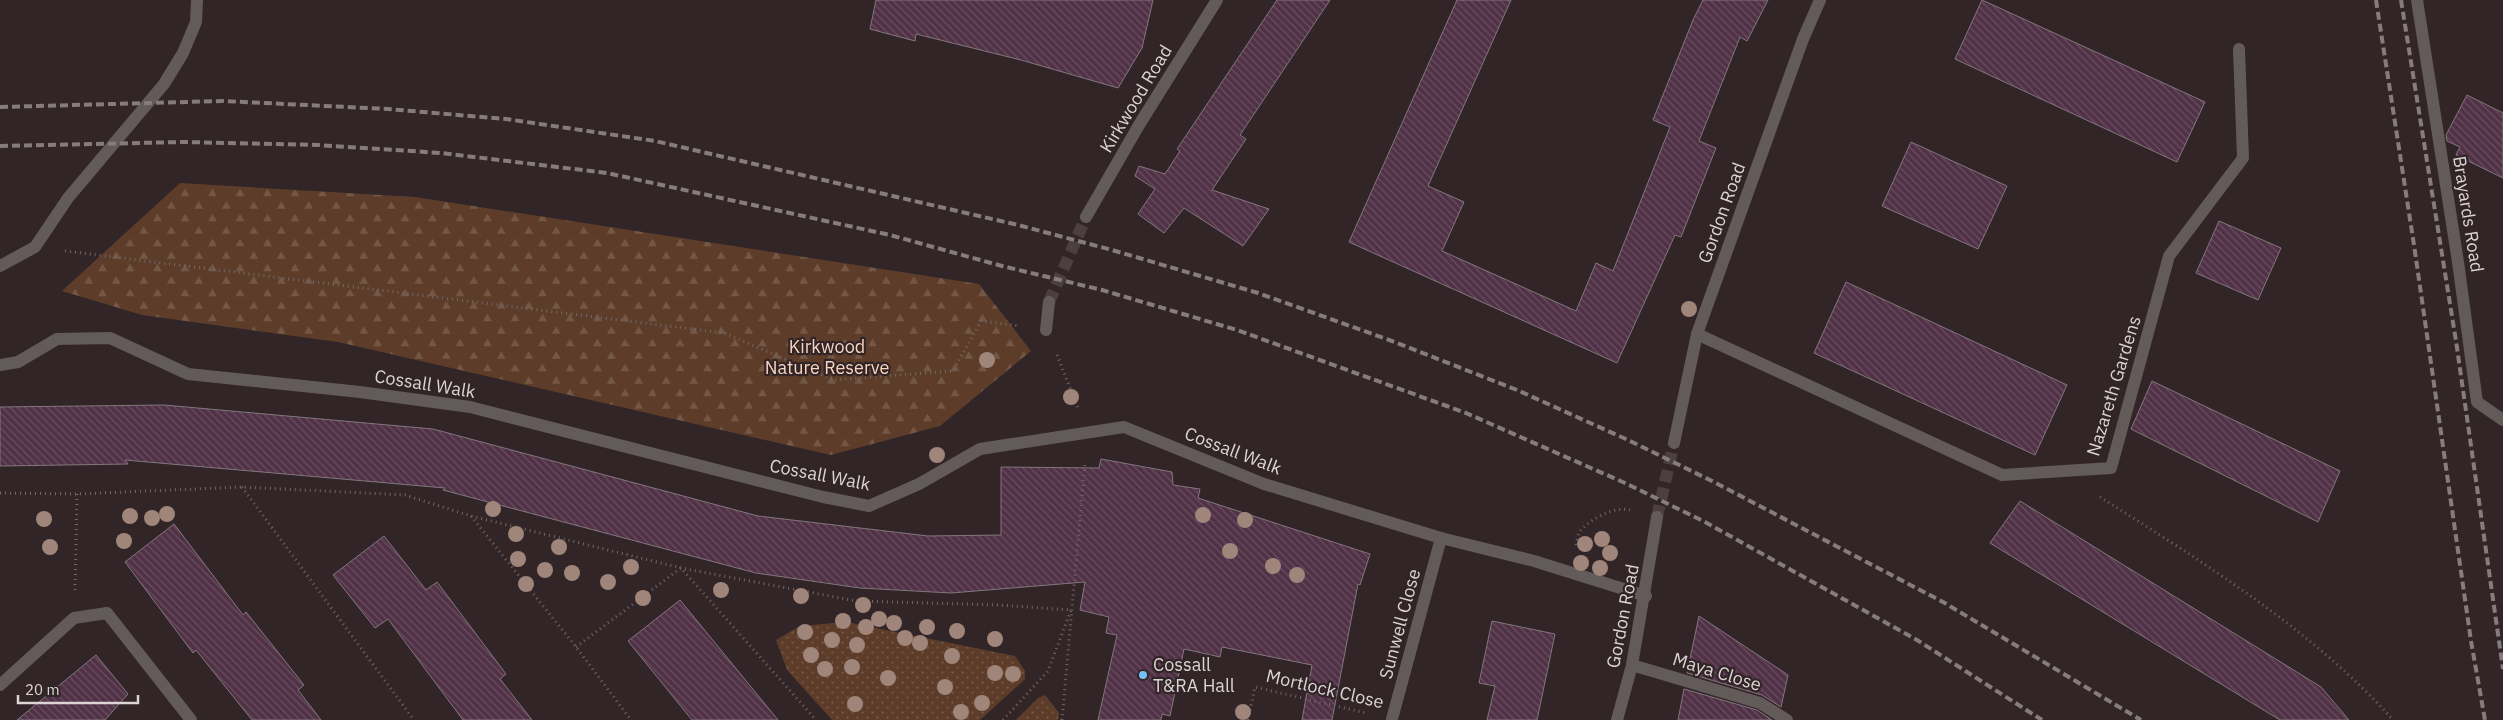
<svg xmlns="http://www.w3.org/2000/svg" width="2503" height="720" font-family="'IBM Plex Sans',sans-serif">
	<defs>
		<pattern id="grass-dots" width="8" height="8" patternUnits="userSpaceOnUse" patternTransform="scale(1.25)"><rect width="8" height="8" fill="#5d3d29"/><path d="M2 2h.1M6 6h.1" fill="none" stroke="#745847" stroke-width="1.8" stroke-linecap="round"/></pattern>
		<pattern id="forest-firs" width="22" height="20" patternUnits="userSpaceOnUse" patternTransform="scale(1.25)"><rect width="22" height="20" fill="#5d3d29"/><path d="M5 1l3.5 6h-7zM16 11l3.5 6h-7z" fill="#745847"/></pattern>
		<pattern id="building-back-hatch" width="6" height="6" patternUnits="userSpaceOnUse" patternTransform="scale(1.25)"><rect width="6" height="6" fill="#503146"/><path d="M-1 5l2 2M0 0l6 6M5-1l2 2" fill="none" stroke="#694e60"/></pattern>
	</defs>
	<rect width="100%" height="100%" fill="#312527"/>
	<g fill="url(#grass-dots)">
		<path d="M 846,622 L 1015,656 L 1025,671 L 1025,679 L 980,720 L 832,720 L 787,670 L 776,640 L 800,626 Z"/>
		<path d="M 1045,695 L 1059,713 L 1058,720 L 1016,720 L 1038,698 Z"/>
	</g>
	<path fill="url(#forest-firs)" d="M 180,183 L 415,197 L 979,284 L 1031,351 L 940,426 L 831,455 L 338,342 L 142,315 L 62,291 Z"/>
	<g fill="url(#building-back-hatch)" stroke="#83777e">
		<path d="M 876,0 L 1153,0 L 1142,48 L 1118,88 L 1021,60 L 916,34 L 915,41 L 870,29 Z"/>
		<path d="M 1277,0 L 1330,0 L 1240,135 L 1246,139 L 1212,190 L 1269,209 L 1243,246 L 1184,208 L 1164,233 L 1138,214 L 1155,189 L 1135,176 L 1139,166 L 1165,174 L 1180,151 L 1177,149 Z"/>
		<path d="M 1457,0 L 1511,0 L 1428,186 L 1464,202 L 1442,251 L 1576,311 L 1596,263 L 1613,271 L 1670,127 L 1653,120 L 1693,20 L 1703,0 L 1768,0 L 1747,41 L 1740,37 L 1699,141 L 1716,148 L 1681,237 L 1675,235 L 1617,363 L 1349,242 Z"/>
		<path d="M 1982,0 L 2205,102 L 2177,162 L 1955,59 Z"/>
		<path d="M 2467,95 L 2503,113 L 2503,178 L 2456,155 L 2460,147 L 2447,141 L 2446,135 Z"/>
		<path d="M 1911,142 L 2007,186 L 1978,249 L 1882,206 Z"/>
		<path d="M 2219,221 L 2281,248 L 2258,300 L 2196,273 Z"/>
		<path d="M 1846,282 L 2067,385 L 2035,455 L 1814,353 Z"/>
		<path d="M 2152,381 L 2340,471 L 2318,522 L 2131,429 Z"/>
		<path d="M 164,405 L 433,429 L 758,516 L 928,536 L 1001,535 L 1001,467 L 1099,468 L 1101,459 L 1172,472 L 1173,485 L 1200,489 L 1198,498 L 1370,554 L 1360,585 L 1358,584 L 1332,720 L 1302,720 L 1312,665 L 1222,647 L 1220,657 L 1184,649 L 1170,716 L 1162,714 L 1161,720 L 1098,720 L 1117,635 L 1106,633 L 1109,617 L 1080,610 L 1085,582 L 951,593 L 860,588 L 756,573 L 443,490 L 445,488 L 125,460 L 128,464 L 0,466 L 0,407 Z"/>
		<path d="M 2020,501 L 2321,687 L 2349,720 L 2280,720 L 1990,543 Z"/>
		<path d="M 174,524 L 243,615 L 246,612 L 304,685 L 298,690 L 321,720 L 252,720 L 196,650 L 193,653 L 125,562 Z"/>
		<path d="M 384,536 L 426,590 L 437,582 L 506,674 L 500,679 L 532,720 L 463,720 L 388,619 L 375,628 L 333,575 Z"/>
		<path d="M 680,600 L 778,720 L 692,720 L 628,641 Z"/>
		<path d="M 1699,616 L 1788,675 L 1781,707 L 1762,695 L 1687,673 Z"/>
		<path d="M 1492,621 L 1555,634 L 1537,720 L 1487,720 L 1495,686 L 1479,683 Z"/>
		<path d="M 96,655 L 128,694 L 105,720 L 17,720 Z"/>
		<path d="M 1684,689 L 1757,710 L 1772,720 L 1678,720 Z"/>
	</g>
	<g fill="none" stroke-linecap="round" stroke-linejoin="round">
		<g stroke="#4b3f41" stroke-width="12" stroke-dasharray="12 6" stroke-linecap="butt">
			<path d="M 1049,302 L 1086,217"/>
			<path d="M 1657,517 L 1674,443"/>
		</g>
		<g stroke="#726769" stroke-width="3" stroke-dasharray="1 4" stroke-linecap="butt">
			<path d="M 65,251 L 724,333 L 834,380 L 953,371 L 981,321 L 1020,326"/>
			<path d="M 1057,355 L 1078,408"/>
			<path d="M 242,487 L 414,720"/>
			<path d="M 0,493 L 77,494 L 242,487 L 405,495 L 471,516 L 681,568 L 856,601 L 999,605 L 1071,610 L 1048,671 L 1003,720"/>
			<path d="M 2100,497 C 2201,561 2313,630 2393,720"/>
			<path d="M 471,516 L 576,647 L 631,720"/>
			<path d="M 1576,545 C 1577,540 1578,533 1581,530 C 1592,518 1615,506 1630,510"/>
			<path d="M 75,590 L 77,494"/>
			<path d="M 576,647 L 681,568 L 816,720"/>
			<path d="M 1062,720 L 1085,462"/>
			<path d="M 1248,720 L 1255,687 L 1366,713"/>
		</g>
		<g stroke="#625b5a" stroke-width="12">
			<path d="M 2417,0 L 2458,262 L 2477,402 L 2503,420"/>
			<path d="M 1392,719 L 1441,538"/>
		</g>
		<g stroke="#625b5a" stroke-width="12">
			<path d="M 1086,217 L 1139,125 L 1217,0"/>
			<path d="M 0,266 L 35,247 L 68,198 L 164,84 L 183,53 L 196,22 L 197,0"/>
			<path d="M 1046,330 L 1049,302"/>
			<path d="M 1697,334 L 2002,475 L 2111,468 L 2169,256 L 2243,158 L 2239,49"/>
			<path d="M 0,365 L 18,362 L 57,339 L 110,338 L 188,374 L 360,392 L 470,407 L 823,497 L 869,506 L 919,484 L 980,449 L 1124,427 L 1264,484 L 1441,538 L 1534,561 L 1646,596"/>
			<path d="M 1674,443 L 1697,334 L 1803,39 L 1820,0"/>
			<path d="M 1632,665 L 1760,703 L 1787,720"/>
			<path d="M 0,685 L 74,618 L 107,613 L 191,720"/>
			<path d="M 1617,720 L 1632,665 L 1657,517"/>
		</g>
		<g stroke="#867c7d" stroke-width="4" stroke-dasharray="8 4" stroke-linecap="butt">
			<path d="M 2376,0 L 2414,245 L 2471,641 L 2485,720"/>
			<path d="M 2401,0 L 2456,341 L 2503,669"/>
			<path d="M 0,107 L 223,101 L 388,109 L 506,119 L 655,141 L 1018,225 L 1112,250 L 1258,293 L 1392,341 L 1517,390 L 1628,440 L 1712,481 L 1943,602 L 2141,720"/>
			<path d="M 0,146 L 184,142 L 318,145 L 441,153 L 607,173 L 890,235 L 1002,266 L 1102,290 L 1237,330 L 1466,413 L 1625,483 L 1705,522 L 1917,640 L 2042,720"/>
		</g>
	</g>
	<g fill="#a0857a">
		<circle cx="1689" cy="309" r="8"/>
		<circle cx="987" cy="360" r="8"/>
		<circle cx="1071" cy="397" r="8"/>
		<circle cx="937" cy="455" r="8"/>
		<circle cx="493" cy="509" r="8"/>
		<circle cx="167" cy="514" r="8"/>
		<circle cx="1203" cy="515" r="8"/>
		<circle cx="130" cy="516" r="8"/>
		<circle cx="152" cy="518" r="8"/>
		<circle cx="44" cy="519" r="8"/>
		<circle cx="1245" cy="520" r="8"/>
		<circle cx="516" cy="534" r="8"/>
		<circle cx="1602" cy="539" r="8"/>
		<circle cx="124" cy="541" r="8"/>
		<circle cx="1585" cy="544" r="8"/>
		<circle cx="50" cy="547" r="8"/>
		<circle cx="559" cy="547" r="8"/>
		<circle cx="1230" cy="551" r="8"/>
		<circle cx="1610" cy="553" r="8"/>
		<circle cx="518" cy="559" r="8"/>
		<circle cx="1581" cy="563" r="8"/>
		<circle cx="1273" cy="566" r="8"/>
		<circle cx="631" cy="567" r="8"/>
		<circle cx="1600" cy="568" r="8"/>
		<circle cx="545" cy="570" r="8"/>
		<circle cx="572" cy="573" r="8"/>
		<circle cx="1297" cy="575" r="8"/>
		<circle cx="608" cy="582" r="8"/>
		<circle cx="526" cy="584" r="8"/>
		<circle cx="721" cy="590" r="8"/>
		<circle cx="801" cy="596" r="8"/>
		<circle cx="643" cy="598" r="8"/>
		<circle cx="863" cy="605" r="8"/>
		<circle cx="879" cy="619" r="8"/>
		<circle cx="843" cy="621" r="8"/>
		<circle cx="894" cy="623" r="8"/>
		<circle cx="866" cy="627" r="8"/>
		<circle cx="927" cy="627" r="8"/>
		<circle cx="957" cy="631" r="8"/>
		<circle cx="805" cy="632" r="8"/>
		<circle cx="905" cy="638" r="8"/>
		<circle cx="995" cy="639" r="8"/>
		<circle cx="832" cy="640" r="8"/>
		<circle cx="920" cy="643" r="8"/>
		<circle cx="857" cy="645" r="8"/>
		<circle cx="811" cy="655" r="8"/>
		<circle cx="952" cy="656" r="8"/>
		<circle cx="852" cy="667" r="8"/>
		<circle cx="825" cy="669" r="8"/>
		<circle cx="995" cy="673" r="8"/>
		<circle cx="1013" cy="674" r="8"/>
		<circle cx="888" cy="678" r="8"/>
		<circle cx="945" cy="687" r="8"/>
		<circle cx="982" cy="703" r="8"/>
		<circle cx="855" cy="704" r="8"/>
		<circle cx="961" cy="712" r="8"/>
		<circle cx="1243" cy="712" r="8"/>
	</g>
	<circle fill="#74c0f6" stroke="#312527" stroke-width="2" cx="1143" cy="675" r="5"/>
	<g text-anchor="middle" stroke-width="4.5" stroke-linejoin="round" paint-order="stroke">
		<g font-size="18" fill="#dcd4d5" stroke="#312527">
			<text transform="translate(1136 99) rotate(-59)" y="6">Kirkwood Road</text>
			<text transform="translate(1722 213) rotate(-70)" y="6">Gordon Road</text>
			<text transform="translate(2468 214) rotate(81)" y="6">Brayards Road</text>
			<text transform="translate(425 384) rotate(9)" y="6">Cossall Walk</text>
			<text transform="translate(2114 386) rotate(-73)" y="6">Nazareth Gardens</text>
			<text transform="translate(1233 451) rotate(21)" y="6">Cossall Walk</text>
			<text transform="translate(820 475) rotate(11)" y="6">Cossall Walk</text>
			<text transform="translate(1623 616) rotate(-79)" y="6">Gordon Road</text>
			<text transform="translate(1400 624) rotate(-75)" y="6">Sunwell Close</text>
			<text transform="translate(1717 672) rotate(17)" y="6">Maya Close</text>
			<text transform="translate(1325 689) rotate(13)" y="6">Mortlock Close</text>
		</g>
		<g font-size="18" fill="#fad4be" stroke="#312527">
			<text x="827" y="353">Kirkwood<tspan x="827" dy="21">Nature Reserve</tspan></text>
		</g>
		<g font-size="18" fill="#dcd4d5" stroke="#312527" text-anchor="start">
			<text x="1153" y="671">Cossall<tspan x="1153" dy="21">T&amp;RA Hall</tspan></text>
		</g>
	</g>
	<path d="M18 695v8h120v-8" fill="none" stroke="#dcd4d5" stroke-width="2.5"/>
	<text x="25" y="695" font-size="15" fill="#dcd4d5" stroke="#312527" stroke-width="4" paint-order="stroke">20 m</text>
</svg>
